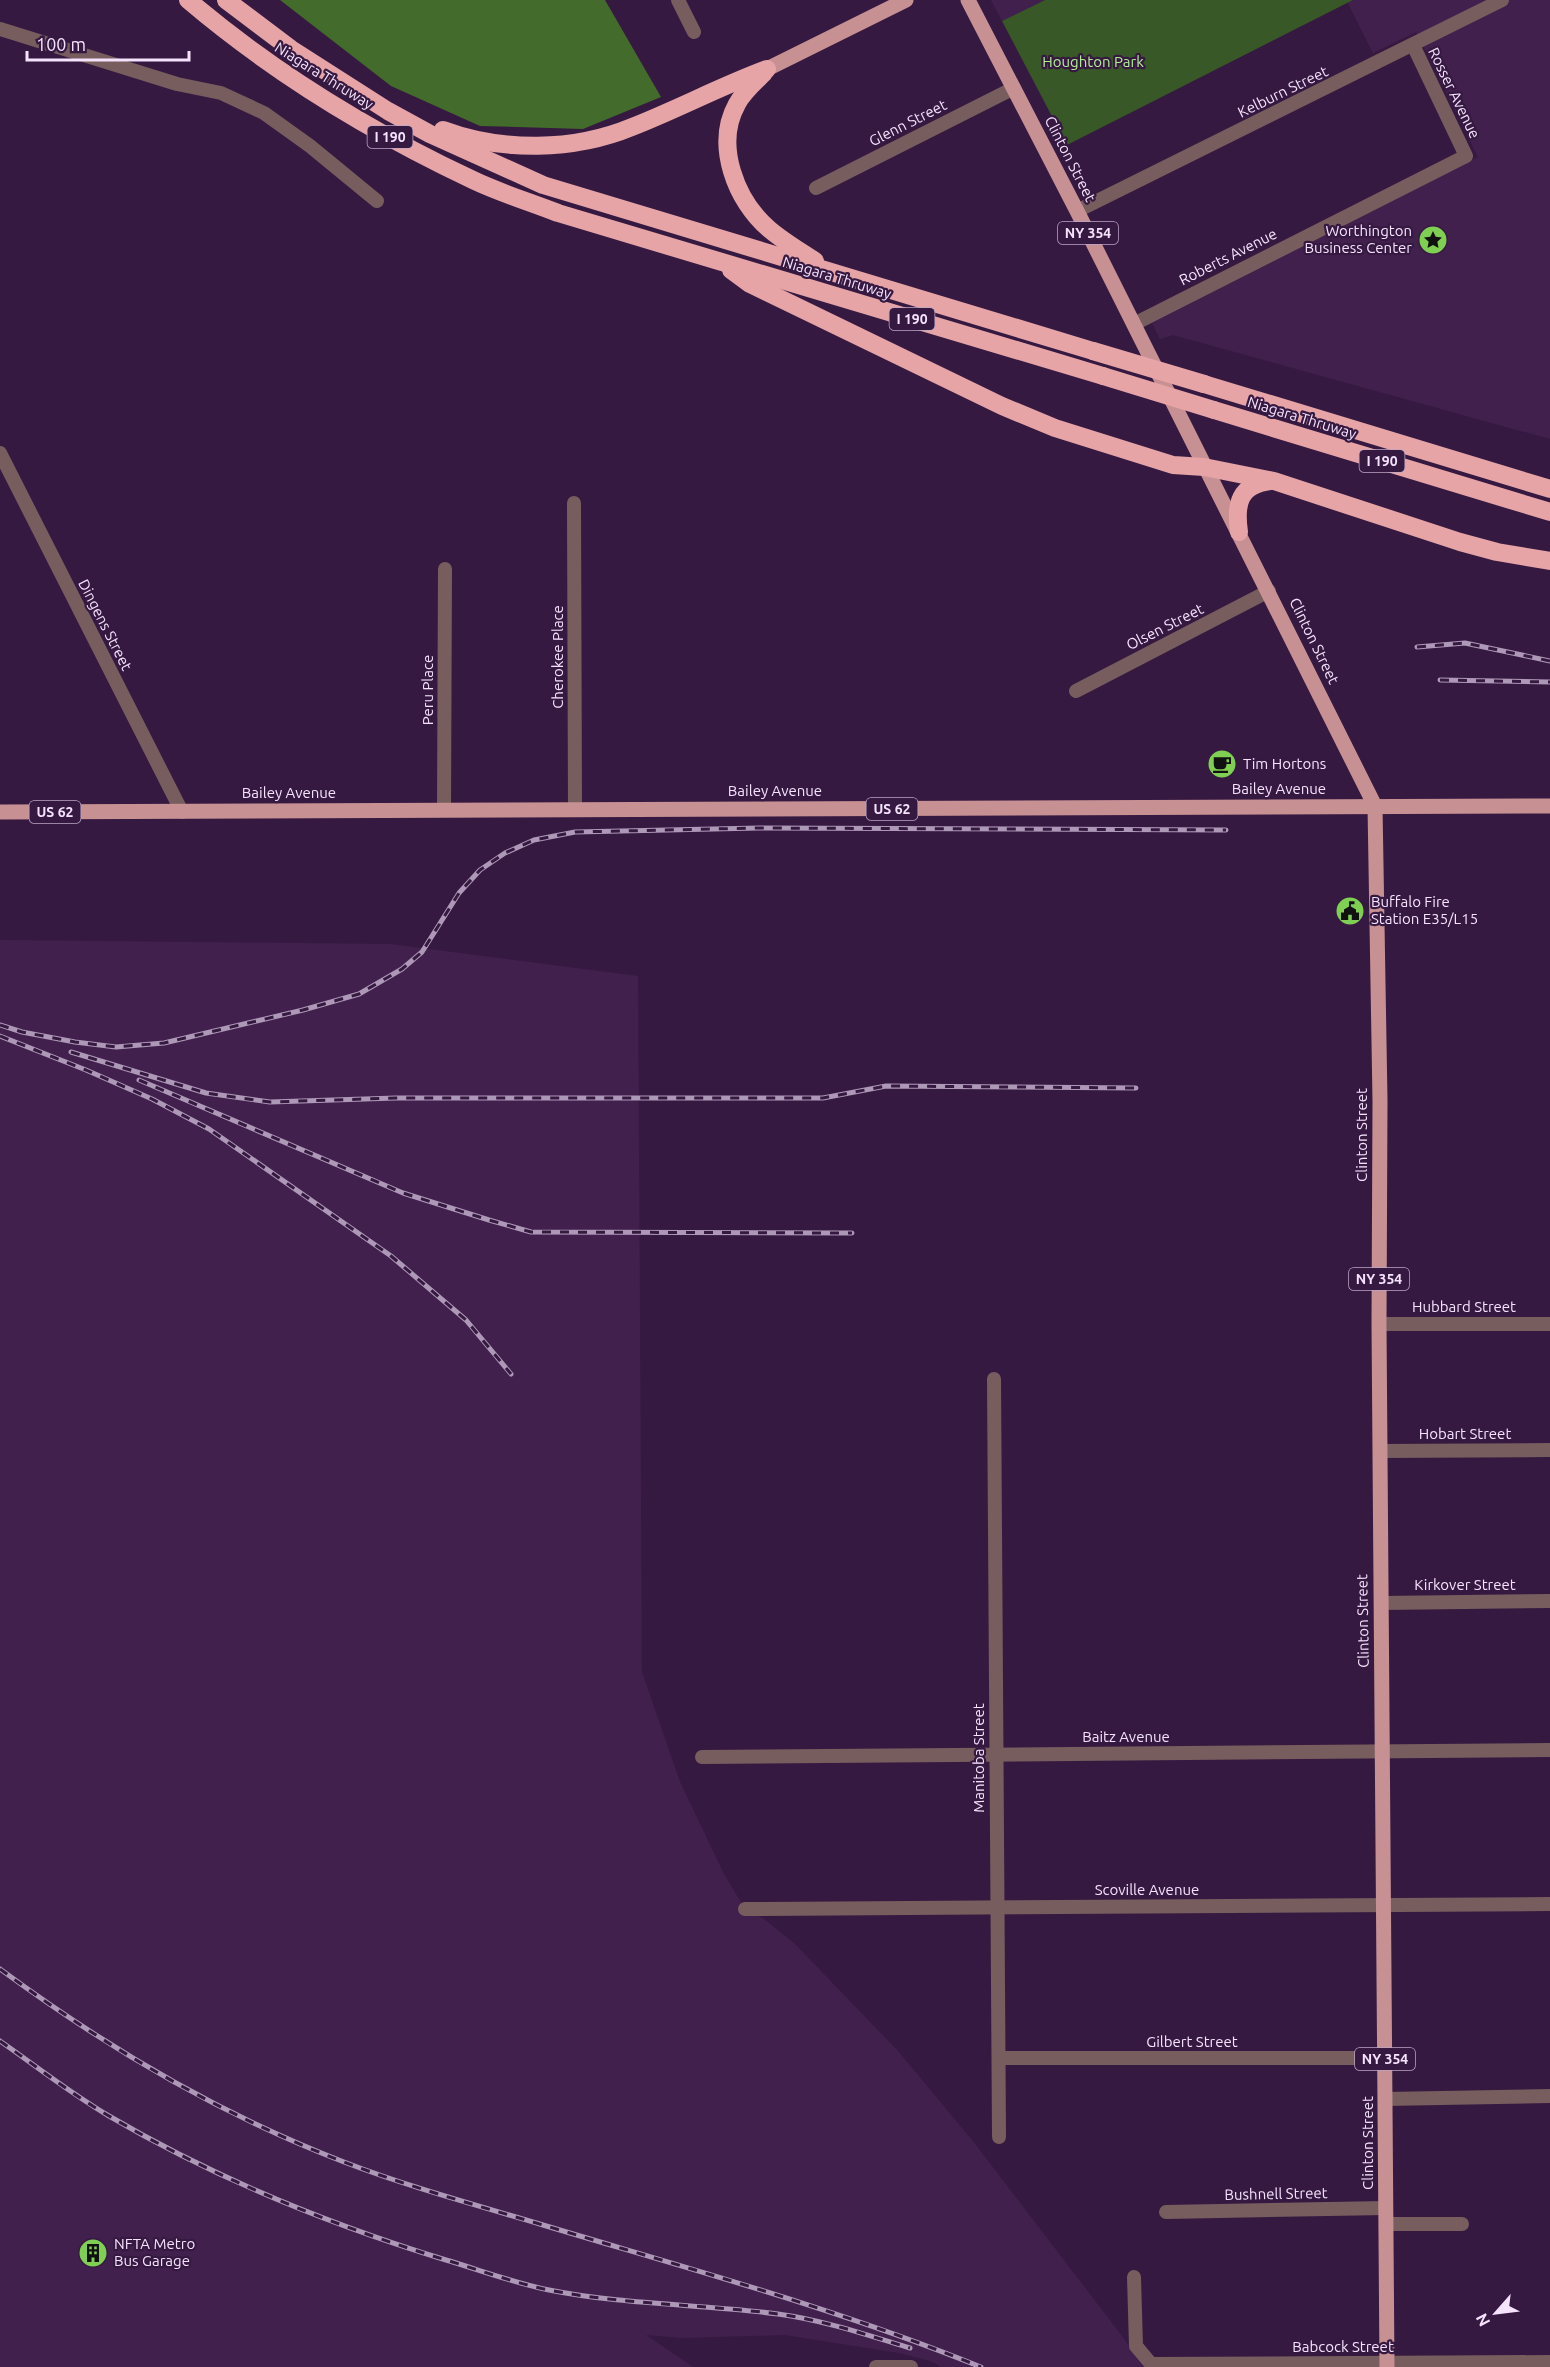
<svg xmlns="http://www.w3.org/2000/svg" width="1550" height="2367" font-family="Ubuntu,sans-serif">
	<rect width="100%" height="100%" fill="#361941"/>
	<g fill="#42204e">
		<path d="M 991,0 L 1045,0 L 1002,21 Z"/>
		<path d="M 1353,0 L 1550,0 L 1550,439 L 1173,335 L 1160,339 L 1152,323 L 1478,157 L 1416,32 L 1373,53 L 1348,3 Z"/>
		<path d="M 0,940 L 390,944 L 638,976 L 642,1672 L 680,1782 L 724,1874 L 745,1909 L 764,1919 L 794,1943 L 898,2051 L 972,2140 L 1122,2336 L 1143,2367 L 942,2367 L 930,2361 L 899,2353 L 785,2335 L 682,2338 L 646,2335 L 693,2367 L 0,2367 Z"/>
	</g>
	<path fill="#385827" d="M 1045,0 L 1353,0 L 1067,145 L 1002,21 Z"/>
	<path fill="#426b2c" d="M 280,0 L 605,0 L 661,97 L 583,129 L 480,126 L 391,86 Z"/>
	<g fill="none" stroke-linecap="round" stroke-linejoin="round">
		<g stroke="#775d5e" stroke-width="14">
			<path d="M 678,0 L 694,32"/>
			<path d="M 0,29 L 177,84 L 221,93 L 264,113 L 310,146 L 377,201"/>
			<path d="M 816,188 L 1014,88"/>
			<path d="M 1077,211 L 1502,0"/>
			<path d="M 1134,324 L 1466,156 L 1413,45"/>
			<path d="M 0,453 L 182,812"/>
			<path d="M 574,503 L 575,810"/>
			<path d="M 1076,691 L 1269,591"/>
			<path d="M 444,810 L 445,569"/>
			<path d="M 1379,1324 L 1550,1324"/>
			<path d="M 994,1379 L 999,2137"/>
			<path d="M 1380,1451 L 1550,1450"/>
			<path d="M 1381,1603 L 1550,1601"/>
			<path d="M 702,1757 L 1550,1750"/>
			<path d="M 745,1909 L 1550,1904"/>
			<path d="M 999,2058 L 1385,2058"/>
			<path d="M 1385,2099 L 1550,2096"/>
			<path d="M 1166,2212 L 1386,2208"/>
			<path d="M 1386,2224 L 1462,2224"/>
			<path d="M 1134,2277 L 1136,2346 L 1151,2364 L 1550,2362"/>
			<path d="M 876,2367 L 911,2367"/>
		</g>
		<g stroke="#c79093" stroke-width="15">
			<path d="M 968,0 L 1077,211 L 1375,806 L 1380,1101 L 1379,1324 L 1387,2367"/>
			<path d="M 767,69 L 906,0"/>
			<path d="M 0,812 L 1550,806"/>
		</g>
		<g stroke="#e6a4a7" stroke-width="18">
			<path d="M 188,0 C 274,73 371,132 473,180 C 500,193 530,202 558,213 L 1103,376"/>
			<path d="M 226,0 L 291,49 L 388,111 L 430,134 L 543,185 L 1093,351"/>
			<path d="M 764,73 C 755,82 743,92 737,104 C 714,145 736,201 769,229 C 783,241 800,251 815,261"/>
			<path d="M 443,130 C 502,152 574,151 632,127 C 678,109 721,86 767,69"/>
			<path d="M 731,270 L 750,284 L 1002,406 L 1055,428 L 1173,465 L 1204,467 L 1274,481 L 1460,542 L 1497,552 L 1550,561"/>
			<path d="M 1204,384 L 1550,489"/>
			<path d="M 1214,410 L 1550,512"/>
			<path d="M 1239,532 C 1235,504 1239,485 1270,481"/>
		</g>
		<g stroke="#ae98b7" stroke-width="5">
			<g id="rail">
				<path d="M 1417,647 L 1465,643 L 1550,661"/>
				<path d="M 1440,680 L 1550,682"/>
				<path d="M 0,1025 L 22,1032 L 75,1042 L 116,1047 L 164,1043 L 303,1010 L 359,994 L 402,969 L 422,952 L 459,893 L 480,870 L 505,853 L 534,840 L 575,832 L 759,828 L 1226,830"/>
				<path d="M 0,1036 L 86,1070 L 152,1099 L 209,1129 L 391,1256 L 466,1320 L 511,1374"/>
				<path d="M 71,1052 L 206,1093 L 270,1102 L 396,1098 L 823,1098 L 886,1086 L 1136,1088"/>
				<path d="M 139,1080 L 403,1193 L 489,1220 L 531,1232 L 852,1233"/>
				<path d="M 0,1969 C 106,2047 221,2115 344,2162 C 409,2187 476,2205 543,2225 C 690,2269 838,2309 981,2367"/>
				<path d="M 0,2041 C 36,2066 70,2093 109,2116 C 215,2178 328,2224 446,2260 C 480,2270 514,2283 549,2290 C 624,2305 701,2304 778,2314 C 823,2320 867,2335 910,2348"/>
			</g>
		</g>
		<use href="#rail" stroke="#361941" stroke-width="3" stroke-dasharray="9" stroke-linecap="butt"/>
		<g stroke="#e6a4a7" stroke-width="18">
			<path d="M 1093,351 L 1204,384"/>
			<path d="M 1103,376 L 1214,410"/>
		</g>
	</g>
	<defs>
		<g id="sight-disc" transform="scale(1.5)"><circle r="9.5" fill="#7fd052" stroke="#361941"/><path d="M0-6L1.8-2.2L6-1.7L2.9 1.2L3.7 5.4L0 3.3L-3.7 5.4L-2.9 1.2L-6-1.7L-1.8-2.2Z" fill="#111"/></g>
		<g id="cafe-disc" transform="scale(1.5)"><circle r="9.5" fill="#7fd052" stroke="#361941"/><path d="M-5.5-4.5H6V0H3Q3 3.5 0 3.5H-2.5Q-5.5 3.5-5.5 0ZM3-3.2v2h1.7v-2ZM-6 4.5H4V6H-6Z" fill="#111"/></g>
		<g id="civic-disc" transform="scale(1.5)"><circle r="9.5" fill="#7fd052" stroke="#361941"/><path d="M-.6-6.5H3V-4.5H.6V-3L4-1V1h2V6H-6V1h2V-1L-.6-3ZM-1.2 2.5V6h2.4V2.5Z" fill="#111"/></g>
		<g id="building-disc" transform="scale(1.5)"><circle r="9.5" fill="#7fd052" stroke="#361941"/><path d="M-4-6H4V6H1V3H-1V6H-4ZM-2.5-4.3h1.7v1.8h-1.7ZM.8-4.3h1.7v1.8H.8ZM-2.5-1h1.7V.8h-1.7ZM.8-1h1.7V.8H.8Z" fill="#111"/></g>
	</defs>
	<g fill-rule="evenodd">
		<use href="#sight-disc" x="1433" y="240"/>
		<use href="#cafe-disc" x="1222" y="764"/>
		<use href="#civic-disc" x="1350" y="911"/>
		<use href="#building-disc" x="93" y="2253"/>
	</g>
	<g text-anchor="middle" stroke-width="4.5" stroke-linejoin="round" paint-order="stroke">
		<g fill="#361941" stroke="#bca6c5" stroke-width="1.5">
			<rect x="367.5" y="126" width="45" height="22" rx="4.5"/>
			<rect x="1058" y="222" width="60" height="22" rx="4.5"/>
			<rect x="889.5" y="308" width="45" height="22" rx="4.5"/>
			<rect x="1359.5" y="450" width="45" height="22" rx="4.5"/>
			<rect x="866.5" y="798" width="51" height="22" rx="4.5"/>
			<rect x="29.5" y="801" width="51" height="22" rx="4.5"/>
			<rect x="1349" y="1268" width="60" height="22" rx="4.5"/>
			<rect x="1355" y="2048" width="60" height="22" rx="4.5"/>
		</g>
		<g font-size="14" font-weight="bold" fill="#f5e3fd">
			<text x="390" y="142">I 190</text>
			<text x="1088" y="238">NY 354</text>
			<text x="912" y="324">I 190</text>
			<text x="1382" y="466">I 190</text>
			<text x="892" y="814">US 62</text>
			<text x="55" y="817">US 62</text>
			<text x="1379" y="1284">NY 354</text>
			<text x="1385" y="2064">NY 354</text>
		</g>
		<g font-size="15" fill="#b1ee94" stroke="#361941">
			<text x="1093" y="67">Houghton Park</text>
		</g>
		<g font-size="15" fill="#f5e3fd" stroke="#361941">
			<text transform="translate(324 76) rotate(32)" y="5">Niagara Thruway</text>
			<text transform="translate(1283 92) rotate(-26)" y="5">Kelburn Street</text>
			<text transform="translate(1454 93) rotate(64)" y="5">Rosser Avenue</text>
			<text transform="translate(908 123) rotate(-27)" y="5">Glenn Street</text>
			<text transform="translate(1070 159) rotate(63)" y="5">Clinton Street</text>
			<text transform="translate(1228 257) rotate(-27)" y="5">Roberts Avenue</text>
			<text transform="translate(837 278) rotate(17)" y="5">Niagara Thruway</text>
			<text transform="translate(1302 418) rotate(17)" y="5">Niagara Thruway</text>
			<text transform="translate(105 625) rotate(63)" y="5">Dingens Street</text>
			<text transform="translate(1165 627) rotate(-27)" y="5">Olsen Street</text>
			<text transform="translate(1314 641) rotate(64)" y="5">Clinton Street</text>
			<text transform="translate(558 657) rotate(-90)" y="5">Cherokee Place</text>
			<text transform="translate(428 690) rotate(-90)" y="5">Peru Place</text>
			<text x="1279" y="794">Bailey Avenue</text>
			<text x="775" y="796">Bailey Avenue</text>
			<text x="289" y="798">Bailey Avenue</text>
			<text transform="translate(1362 1135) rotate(-90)" y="5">Clinton Street</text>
			<text x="1464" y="1312">Hubbard Street</text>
			<text x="1465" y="1439">Hobart Street</text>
			<text x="1465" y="1590">Kirkover Street</text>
			<text transform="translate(1363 1621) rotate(-91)" y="5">Clinton Street</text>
			<text x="1126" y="1742">Baitz Avenue</text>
			<text transform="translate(979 1758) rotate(-90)" y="5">Manitoba Street</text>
			<text x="1147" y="1895">Scoville Avenue</text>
			<text x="1192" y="2047">Gilbert Street</text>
			<text transform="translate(1368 2143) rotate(-90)" y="5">Clinton Street</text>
			<text transform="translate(1276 2194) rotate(-1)" y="5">Bushnell Street</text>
			<text x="1343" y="2352">Babcock Street</text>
		</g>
		<g font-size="15" fill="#f5e3fd" stroke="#361941" text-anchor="start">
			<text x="1412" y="236" text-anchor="end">Worthington<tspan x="1412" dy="17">Business Center</tspan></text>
			<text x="1243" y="769">Tim Hortons</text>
			<text x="1371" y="907">Buffalo Fire<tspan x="1371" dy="17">Station E35/L15</tspan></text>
			<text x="114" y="2249">NFTA Metro<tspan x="114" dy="17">Bus Garage</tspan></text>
		</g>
	</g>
	<g transform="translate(1496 2313) rotate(242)" stroke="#361941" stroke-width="4.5" paint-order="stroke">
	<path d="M0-4.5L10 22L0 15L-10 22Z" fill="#f5e3fd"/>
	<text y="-9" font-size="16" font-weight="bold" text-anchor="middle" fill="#f5e3fd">N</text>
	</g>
	<path d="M27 51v9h162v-9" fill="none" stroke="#f5e3fd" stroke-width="3"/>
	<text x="36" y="51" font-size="18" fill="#f5e3fd" stroke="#361941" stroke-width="4.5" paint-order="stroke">100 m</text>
</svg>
